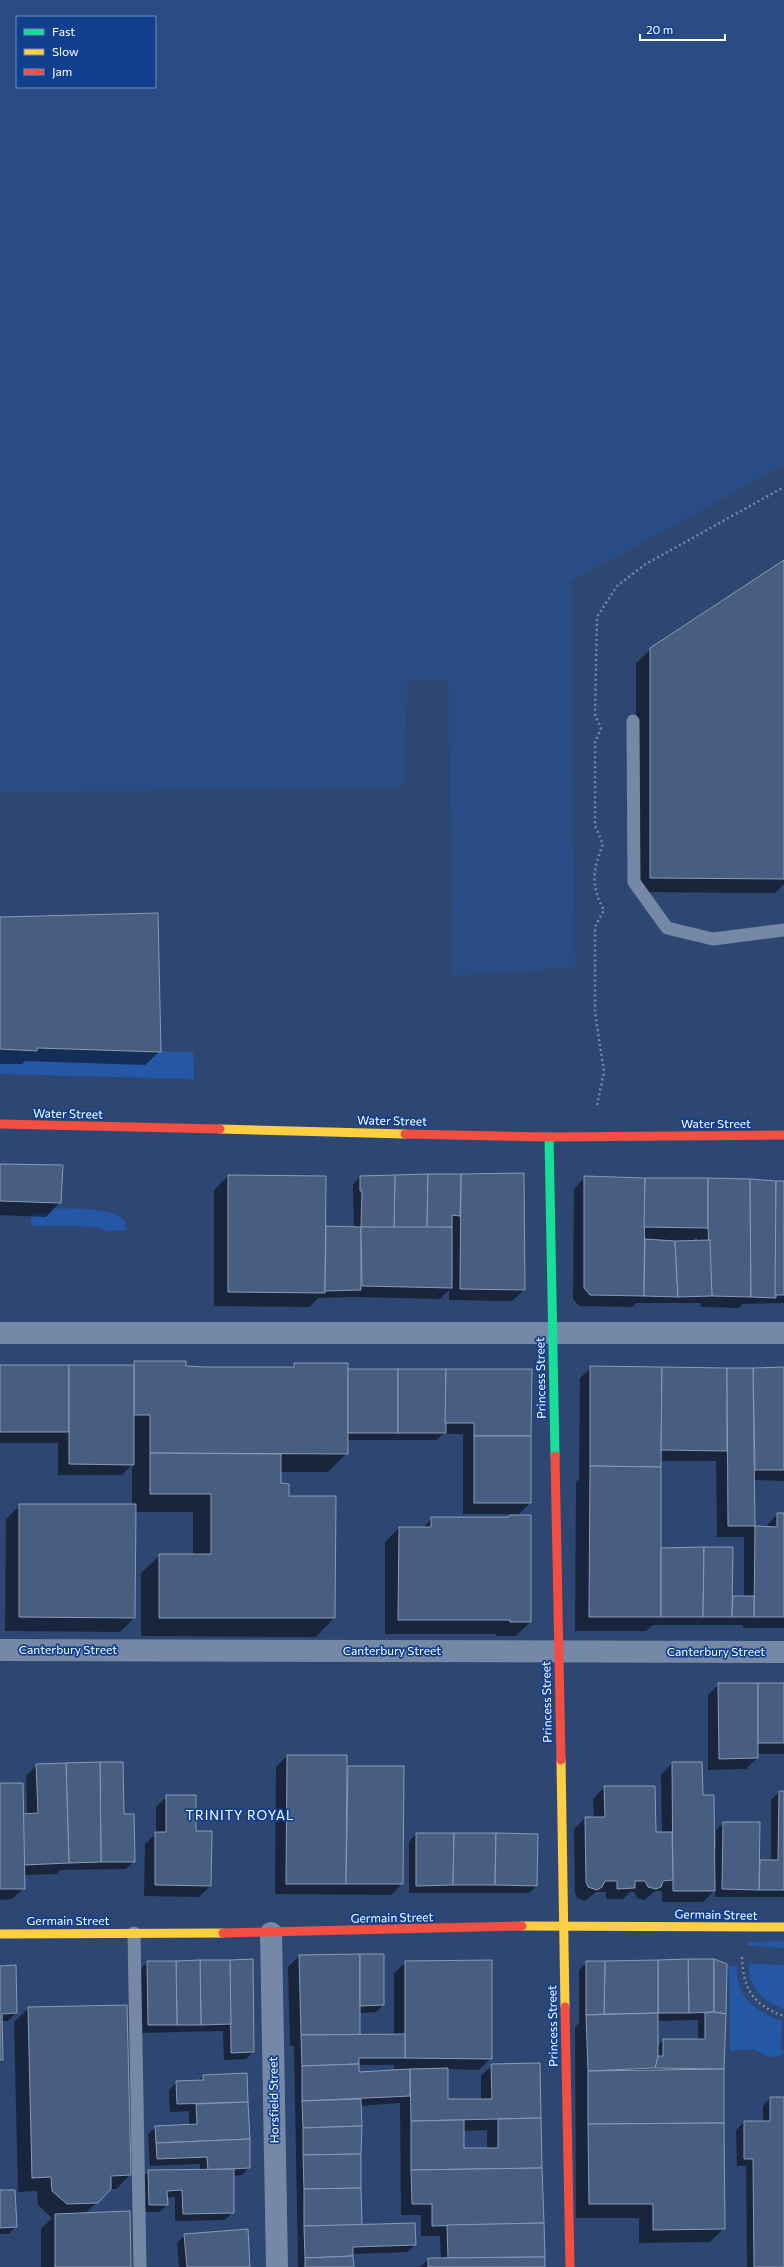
<svg xmlns="http://www.w3.org/2000/svg" width="784" height="2267" font-family="Commissioner,sans-serif">
	<rect width="100%" height="100%" fill="#2e4772"/>
	<g fill="#2457a6">
		<path d="M 37,1048 L 193,1052 L 194,1079 L 0,1074 L 0,1049 L 36,1051 Z"/>
		<path d="M 52,1209 C 68,1208 111,1208 123,1219 C 126,1222 126,1226 127,1230 L 105,1231 L 98,1227 L 74,1226 L 31,1226 L 31,1213 L 51,1213 Z"/>
		<path d="M 784,1941 L 784,1948 L 747,1945 L 747,1943 L 752,1942 Z"/>
		<path d="M 749,1964 L 784,1965 L 784,2009 C 762,2002 748,1987 749,1964 Z"/>
		<path d="M 729,1966 L 737,1966 C 734,1995 756,2012 782,2021 L 781,2048 L 784,2051 L 781,2056 L 769,2057 L 753,2049 L 730,2051 Z"/>
	</g>
	<path fill="#294c85" fill-rule="evenodd" d="M 0,0 L 784,0 L 784,465 L 571,582 L 575,967 L 453,976 L 448,681 L 408,682 L 404,787 L 0,793 ZM 17,17 L 155,17 L 155,87 L 17,87 Z"/>
	<path fill="#2e4772" d="M 408,681 L 448,681 L 453,976 L 451,976 L 446,683 L 410,683 L 406,788 L 403,790 Z"/>
	<g fill="#0007" fill-rule="evenodd">
		<path d="M 784,561 L 784,884 L 775,893 L 636,892 L 636,663 L 651,649 Z"/>
		<path d="M 0,917 L 160,1051 L 145,1065 L 25,1061 L 22,1064 L 0,1064 Z"/>
		<path d="M 0,1165 L 60,1202 L 46,1217 L 0,1215 Z"/>
		<path d="M 461,1175 L 524,1290 L 512,1301 L 449,1300 L 449,1290 L 440,1299 L 354,1297 L 318,1298 L 310,1307 L 214,1306 L 214,1190 L 228,1176 L 324,1229 L 326,1227 L 354,1228 L 353,1184 L 360,1177 Z"/>
		<path d="M 585,1177 L 784,1181 L 784,1303 L 742,1304 L 739,1308 L 701,1307 L 701,1303 L 636,1303 L 632,1307 L 579,1306 L 573,1299 L 574,1189 ZM 697,1237 L 697,1241 L 692,1242 Z"/>
		<path d="M 135,1362 L 185,1367 L 290,1368 L 294,1364 L 347,1370 L 531,1370 L 530,1503 L 517,1516 L 530,1622 L 516,1636 L 496,1636 L 496,1634 L 385,1634 L 385,1542 L 399,1528 L 423,1528 L 432,1518 L 507,1518 L 512,1514 L 463,1514 L 463,1434 L 443,1434 L 437,1440 L 347,1440 L 347,1453 L 328,1472 L 280,1472 L 280,1484 L 288,1497 L 334,1618 L 316,1637 L 141,1636 L 141,1573 L 160,1555 L 193,1555 L 193,1512 L 135,1512 L 134,1618 L 120,1632 L 5,1631 L 6,1519 L 20,1505 L 132,1505 L 132,1465 L 122,1475 L 58,1475 L 58,1443 L 0,1443 L 0,1366 L 131,1366 Z"/>
		<path d="M 591,1367 L 784,1369 L 784,1481 L 754,1480 L 754,1527 L 766,1527 L 777,1514 L 784,1514 L 784,1628 L 743,1628 L 743,1625 L 653,1625 L 646,1631 L 575,1631 L 576,1482 L 579,1479 L 580,1378 ZM 660,1461 L 716,1461 L 717,1537 L 744,1537 L 744,1597 L 732,1597 L 660,1550 Z"/>
		<path d="M 719,1684 L 784,1684 L 784,1754 L 757,1754 L 757,1758 L 746,1769 L 708,1770 L 708,1695 Z"/>
		<path d="M 287,1756 L 346,1756 L 347,1767 L 403,1767 L 402,1884 L 391,1895 L 275,1894 L 276,1767 Z"/>
		<path d="M 672,1763 L 702,1796 L 714,1847 L 716,1847 L 716,1830 L 723,1823 L 759,1861 L 771,1861 L 771,1800 L 779,1792 L 784,1792 L 784,1897 L 715,1897 L 715,1890 L 703,1902 L 662,1902 L 662,1891 L 655,1891 L 644,1900 L 637,1898 L 634,1892 L 630,1892 L 623,1899 L 606,1899 L 606,1892 L 596,1892 L 585,1901 L 577,1898 L 575,1893 L 574,1829 L 585,1818 L 594,1818 L 593,1799 L 604,1787 L 655,1833 L 662,1833 L 661,1775 Z"/>
		<path d="M 37,1765 L 123,1815 L 134,1861 L 126,1869 L 60,1870 L 57,1874 L 23,1875 L 24,1888 L 12,1899 L 0,1900 L 0,1784 L 22,1815 L 27,1815 L 26,1776 Z"/>
		<path d="M 167,1796 L 195,1832 L 210,1886 L 199,1897 L 144,1896 L 145,1844 L 156,1833 L 156,1807 Z"/>
		<path d="M 416,1834 L 536,1886 L 529,1893 L 409,1893 L 409,1842 Z"/>
		<path d="M 299,1956 L 383,2005 L 376,2012 L 359,2013 L 359,2036 L 394,2035 L 394,1973 L 406,1962 L 491,2058 L 479,2070 L 447,2069 L 447,2100 L 481,2100 L 481,2076 L 492,2065 L 539,2064 L 544,2267 L 420,2267 L 429,2259 L 441,2259 L 440,2236 L 421,2236 L 421,2215 L 401,2215 L 400,2103 L 360,2106 L 361,2226 L 415,2245 L 407,2252 L 352,2254 L 353,2267 L 298,2267 L 294,2046 L 290,2046 L 288,1967 ZM 358,2065 L 394,2065 L 394,2069 L 400,2070 L 358,2073 ZM 487,2130 L 487,2149 L 463,2149 L 463,2131 Z"/>
		<path d="M 252,1960 L 253,2052 L 246,2059 L 224,2060 L 223,2031 L 141,2033 L 140,1969 L 148,1962 Z"/>
		<path d="M 587,1962 L 726,1964 L 723,2069 L 724,2228 L 710,2242 L 639,2243 L 639,2218 L 576,2218 L 575,2027 L 579,2023 L 579,1970 ZM 698,2020 L 698,2040 L 663,2040 L 657,2047 L 657,2021 Z"/>
		<path d="M 0,1967 L 16,2013 L 8,2021 L 1,2021 L 2,2060 L 0,2061 Z"/>
		<path d="M 29,2008 L 130,2175 L 116,2189 L 110,2189 L 86,2213 L 130,2267 L 41,2267 L 41,2229 L 52,2218 L 38,2205 L 37,2191 L 18,2192 L 14,2022 Z"/>
		<path d="M 246,2074 L 249,2168 L 242,2175 L 233,2176 L 233,2212 L 225,2220 L 175,2221 L 175,2197 L 166,2198 L 167,2205 L 159,2212 L 142,2212 L 141,2179 L 149,2171 L 200,2171 L 200,2164 L 150,2166 L 148,2134 L 156,2127 L 189,2126 L 189,2111 L 170,2112 L 169,2090 L 177,2082 L 197,2082 L 203,2076 Z"/>
		<path d="M 770,2098 L 784,2098 L 784,2267 L 747,2267 L 746,2166 L 737,2166 L 736,2130 L 744,2122 L 763,2122 L 763,2106 Z"/>
		<path d="M 0,2191 L 16,2226 L 9,2234 L 0,2234 Z"/>
		<path d="M 185,2235 L 249,2267 L 179,2267 L 177,2243 Z"/>
	</g>
	<g fill="#485e80" stroke="#8a9ab4">
		<path d="M 784,560 L 784,879 L 650,878 L 650,648 Z"/>
		<path d="M 158,913 L 161,1052 L 37,1048 L 37,1051 L 0,1049 L 0,917 Z"/>
		<path d="M 0,1164 L 63,1165 L 61,1203 L 0,1201 Z"/>
		<path d="M 524,1173 L 525,1290 L 460,1289 L 461,1174 Z"/>
		<path d="M 428,1174 L 427,1228 L 394,1228 L 395,1175 Z"/>
		<path d="M 428,1174 L 461,1174 L 460,1216 L 452,1215 L 452,1227 L 427,1228 Z"/>
		<path d="M 228,1175 L 326,1176 L 325,1293 L 228,1292 Z"/>
		<path d="M 395,1175 L 394,1228 L 361,1227 L 362,1191 L 360,1191 L 360,1176 Z"/>
		<path d="M 584,1176 L 645,1178 L 644,1296 L 590,1295 L 584,1288 Z"/>
		<path d="M 645,1178 L 708,1178 L 708,1228 L 644,1227 Z"/>
		<path d="M 708,1178 L 750,1179 L 751,1297 L 712,1296 L 708,1228 Z"/>
		<path d="M 750,1179 L 776,1181 L 776,1298 L 751,1297 Z"/>
		<path d="M 776,1181 L 784,1181 L 784,1295 L 775,1295 Z"/>
		<path d="M 326,1226 L 361,1227 L 361,1290 L 325,1291 Z"/>
		<path d="M 361,1227 L 452,1227 L 452,1288 L 362,1286 Z"/>
		<path d="M 645,1239 L 675,1241 L 678,1297 L 644,1296 Z"/>
		<path d="M 710,1240 L 712,1296 L 678,1297 L 675,1241 Z"/>
		<path d="M 134,1361 L 186,1361 L 186,1366 L 205,1367 L 294,1367 L 294,1363 L 348,1363 L 348,1454 L 150,1453 L 150,1415 L 134,1415 Z"/>
		<rect x="0" y="1365" width="69" height="67"/>
		<path d="M 69,1365 L 134,1365 L 134,1465 L 69,1464 Z"/>
		<path d="M 590,1366 L 662,1367 L 661,1467 L 590,1466 Z"/>
		<path d="M 662,1367 L 727,1368 L 727,1451 L 661,1450 Z"/>
		<path d="M 784,1367 L 784,1470 L 755,1470 L 753,1368 Z"/>
		<path d="M 727,1368 L 753,1368 L 755,1526 L 728,1526 Z"/>
		<rect x="348" y="1369" width="50" height="64"/>
		<rect x="398" y="1369" width="48" height="64"/>
		<path d="M 446,1369 L 532,1369 L 531,1436 L 474,1436 L 474,1423 L 445,1423 Z"/>
		<rect x="474" y="1436" width="57" height="67"/>
		<path d="M 150,1453 L 281,1454 L 281,1483 L 289,1484 L 289,1496 L 336,1496 L 335,1618 L 159,1618 L 159,1554 L 211,1554 L 211,1494 L 150,1494 Z"/>
		<path d="M 590,1466 L 661,1467 L 661,1617 L 589,1617 Z"/>
		<path d="M 19,1504 L 136,1504 L 135,1618 L 19,1617 Z"/>
		<path d="M 777,1513 L 784,1513 L 784,1617 L 754,1617 L 755,1526 L 777,1527 Z"/>
		<path d="M 510,1515 L 531,1515 L 531,1622 L 510,1622 L 510,1620 L 398,1620 L 399,1527 L 431,1527 L 431,1517 L 509,1517 Z"/>
		<path d="M 704,1547 L 703,1617 L 661,1617 L 661,1548 Z"/>
		<path d="M 704,1547 L 733,1547 L 732,1617 L 703,1617 Z"/>
		<path d="M 733,1596 L 754,1596 L 754,1617 L 732,1617 Z"/>
		<path d="M 718,1683 L 758,1683 L 758,1758 L 719,1759 Z"/>
		<rect x="758" y="1683" width="26" height="60"/>
		<path d="M 287,1755 L 347,1755 L 346,1884 L 286,1884 Z"/>
		<path d="M 100,1762 L 123,1762 L 124,1814 L 134,1814 L 135,1862 L 101,1862 Z"/>
		<path d="M 100,1762 L 101,1862 L 69,1863 L 66,1763 Z"/>
		<path d="M 672,1762 L 702,1762 L 703,1795 L 714,1795 L 715,1891 L 673,1891 Z"/>
		<path d="M 66,1763 L 69,1863 L 24,1865 L 23,1814 L 38,1813 L 36,1764 Z"/>
		<path d="M 348,1766 L 404,1766 L 403,1884 L 346,1884 Z"/>
		<path d="M 0,1783 L 23,1783 L 25,1889 L 0,1889 Z"/>
		<path d="M 604,1786 L 655,1786 L 656,1832 L 672,1832 L 673,1880 L 663,1881 L 661,1887 L 656,1889 L 648,1887 L 645,1881 L 635,1881 L 635,1888 L 617,1889 L 617,1881 L 605,1881 L 602,1887 L 597,1890 L 588,1887 L 586,1882 L 585,1817 L 605,1817 Z"/>
		<path d="M 779,1791 L 784,1791 L 784,1890 L 759,1890 L 760,1860 L 778,1860 Z"/>
		<path d="M 166,1795 L 196,1795 L 196,1831 L 212,1831 L 211,1886 L 155,1885 L 155,1832 L 166,1832 Z"/>
		<path d="M 723,1822 L 760,1822 L 759,1890 L 722,1889 Z"/>
		<path d="M 416,1833 L 454,1833 L 453,1885 L 416,1886 Z"/>
		<path d="M 454,1833 L 496,1833 L 495,1885 L 453,1885 Z"/>
		<path d="M 496,1833 L 538,1834 L 537,1886 L 495,1885 Z"/>
		<path d="M 360,1954 L 360,2035 L 301,2035 L 299,1955 Z"/>
		<path d="M 360,1954 L 384,1954 L 384,2005 L 360,2006 Z"/>
		<path d="M 253,1959 L 254,2052 L 231,2053 L 230,1960 Z"/>
		<path d="M 688,1959 L 714,1959 L 714,2012 L 689,2013 Z"/>
		<path d="M 688,1959 L 689,2013 L 658,2013 L 658,1960 Z"/>
		<path d="M 714,1959 L 727,1964 L 726,2014 L 714,2012 Z"/>
		<path d="M 200,1960 L 230,1960 L 231,2024 L 201,2025 Z"/>
		<path d="M 200,1960 L 201,2025 L 177,2025 L 176,1961 Z"/>
		<path d="M 492,1960 L 492,2059 L 405,2058 L 405,1961 Z"/>
		<path d="M 658,1960 L 658,2013 L 604,2014 L 605,1961 Z"/>
		<path d="M 147,1961 L 176,1961 L 177,2025 L 148,2025 Z"/>
		<path d="M 586,1961 L 605,1961 L 604,2014 L 586,2015 Z"/>
		<path d="M 16,1965 L 17,2013 L 2,2014 L 3,2060 L 0,2060 L 0,1966 Z"/>
		<path d="M 127,2005 L 131,2175 L 111,2176 L 111,2189 L 98,2203 L 67,2204 L 52,2191 L 51,2177 L 32,2178 L 28,2007 Z"/>
		<path d="M 714,2012 L 726,2014 L 724,2069 L 655,2068 L 658,2056 L 663,2056 L 663,2039 L 705,2039 L 705,2013 Z"/>
		<path d="M 658,2013 L 658,2056 L 655,2068 L 588,2071 L 586,2015 Z"/>
		<path d="M 405,2034 L 405,2058 L 359,2058 L 359,2064 L 302,2066 L 301,2035 Z"/>
		<path d="M 540,2063 L 541,2118 L 411,2121 L 410,2069 L 448,2068 L 448,2099 L 492,2099 L 491,2064 Z"/>
		<path d="M 359,2064 L 359,2072 L 410,2069 L 410,2096 L 302,2101 L 302,2066 Z"/>
		<path d="M 724,2069 L 724,2123 L 588,2124 L 588,2071 Z"/>
		<path d="M 247,2073 L 248,2102 L 177,2104 L 176,2081 L 203,2080 L 203,2075 Z"/>
		<path d="M 770,2097 L 784,2097 L 784,2267 L 754,2267 L 753,2159 L 744,2159 L 744,2121 L 770,2121 Z"/>
		<path d="M 361,2099 L 362,2126 L 303,2128 L 302,2101 Z"/>
		<path d="M 248,2102 L 250,2139 L 156,2143 L 155,2126 L 197,2124 L 196,2104 Z"/>
		<path d="M 541,2118 L 542,2168 L 411,2170 L 411,2121 L 464,2120 L 464,2148 L 498,2148 L 498,2119 Z"/>
		<path d="M 724,2123 L 725,2229 L 653,2230 L 653,2204 L 589,2204 L 588,2124 Z"/>
		<path d="M 362,2126 L 361,2154 L 303,2155 L 303,2128 Z"/>
		<path d="M 250,2139 L 250,2168 L 208,2170 L 207,2157 L 157,2159 L 156,2143 Z"/>
		<path d="M 361,2154 L 361,2188 L 304,2189 L 303,2155 Z"/>
		<path d="M 542,2168 L 544,2223 L 432,2226 L 432,2204 L 412,2204 L 411,2170 Z"/>
		<path d="M 234,2169 L 234,2213 L 183,2214 L 182,2190 L 167,2191 L 168,2205 L 149,2205 L 148,2170 Z"/>
		<path d="M 361,2188 L 362,2225 L 304,2226 L 304,2189 Z"/>
		<path d="M 0,2190 L 15,2190 L 17,2227 L 0,2228 Z"/>
		<path d="M 130,2211 L 131,2267 L 55,2267 L 55,2214 Z"/>
		<path d="M 415,2223 L 416,2245 L 353,2247 L 353,2256 L 305,2258 L 304,2226 Z"/>
		<path d="M 544,2223 L 545,2257 L 448,2258 L 447,2225 Z"/>
		<path d="M 248,2229 L 250,2267 L 187,2267 L 184,2234 Z"/>
		<path d="M 353,2256 L 354,2267 L 305,2267 L 305,2258 Z"/>
		<path d="M 545,2257 L 545,2267 L 428,2267 L 428,2258 Z"/>
	</g>
	<g fill="none" stroke-linecap="round" stroke-linejoin="round">
		<g stroke="#7588a5" stroke-width="2.5" stroke-dasharray="2 3" stroke-linecap="butt">
			<path d="M 597,1105 L 604,1072 L 595,1012 L 595,927 L 604,910 C 590,886 593,869 603,844 L 595,826 L 595,743 L 601,728 L 595,715 L 597,617 L 617,586 L 644,565 L 784,487"/>
			<path d="M 742,1957 C 743,1989 753,2005 784,2016"/>
		</g>
		<g stroke="#7588a5" stroke-width="13">
			<path d="M 633,721 L 634,882 L 667,928 L 713,939 L 784,930"/>
			<path d="M 134,1933 L 140,2267"/>
		</g>
		<g stroke="#7588a5" stroke-width="22">
			<path d="M 0,1333 L 784,1333"/>
			<path d="M 0,1650 L 784,1652"/>
			<path d="M 271,1933 L 277,2267"/>
		</g>
		<path stroke="#16e098" stroke-width="9" d="M 549,1137 L 555,1456"/>
		<g stroke="#ffcf43" stroke-width="9">
			<path d="M 220,1129 L 405,1134"/>
			<path d="M 561,1760 L 565,2007"/>
			<path d="M 522,1926 L 784,1927"/>
			<path d="M 0,1934 L 223,1933"/>
		</g>
		<g stroke="#f24e42" stroke-width="9">
			<path d="M 0,1124 L 220,1129"/>
			<path d="M 405,1134 L 549,1137 L 784,1135"/>
			<path d="M 555,1456 L 561,1760"/>
			<path d="M 223,1933 L 522,1926"/>
			<path d="M 565,2007 L 570,2267"/>
		</g>
	</g>
	<g text-anchor="middle" stroke-width="3.5" stroke-linejoin="round" paint-order="stroke">
		<g font-size="12" fill="#fff" stroke="#11408f">
			<text transform="translate(68 1114) rotate(1)" y="4">Water Street</text>
			<text transform="translate(392 1121) rotate(1)" y="4">Water Street</text>
			<text x="716" y="1128">Water Street</text>
			<text transform="translate(541 1378) rotate(-91)" y="4">Princess Street</text>
			<text x="68" y="1654">Canterbury Street</text>
			<text x="392" y="1655">Canterbury Street</text>
			<text x="716" y="1656">Canterbury Street</text>
			<text transform="translate(547 1702) rotate(-91)" y="4">Princess Street</text>
			<text transform="translate(716 1915) rotate(1)" y="4">Germain Street</text>
			<text transform="translate(392 1918) rotate(-1)" y="4">Germain Street</text>
			<text x="68" y="1925">Germain Street</text>
			<text transform="translate(553 2026) rotate(-91)" y="4">Princess Street</text>
			<text transform="translate(274 2100) rotate(-91)" y="4">Horsfield Street</text>
		</g>
		<g font-size="13" letter-spacing="1" fill="#fff" stroke="#11408f">
			<text x="240" y="1820">TRINITY ROYAL</text>
		</g>
	</g>
	<rect x="16" y="16" width="140" height="72" fill="#11408f" stroke="#708cbc"/>
	<rect x="24" y="29" width="20" height="6" fill="#16e098" stroke="#708cbc"/>
	<text x="52" y="36" font-size="12" fill="#ffffff">Fast</text>
	<rect x="24" y="49" width="20" height="6" fill="#ffcf43" stroke="#708cbc"/>
	<text x="52" y="56" font-size="12" fill="#ffffff">Slow</text>
	<rect x="24" y="69" width="20" height="6" fill="#f24e42" stroke="#708cbc"/>
	<text x="52" y="76" font-size="12" fill="#ffffff">Jam</text>
	<path d="M640 34v6h85v-6" fill="none" stroke="#ffffff" stroke-width="2"/>
	<text x="646" y="34" font-size="12" fill="#ffffff" stroke="#11408f" stroke-width="3" paint-order="stroke">20 m</text>
</svg>
